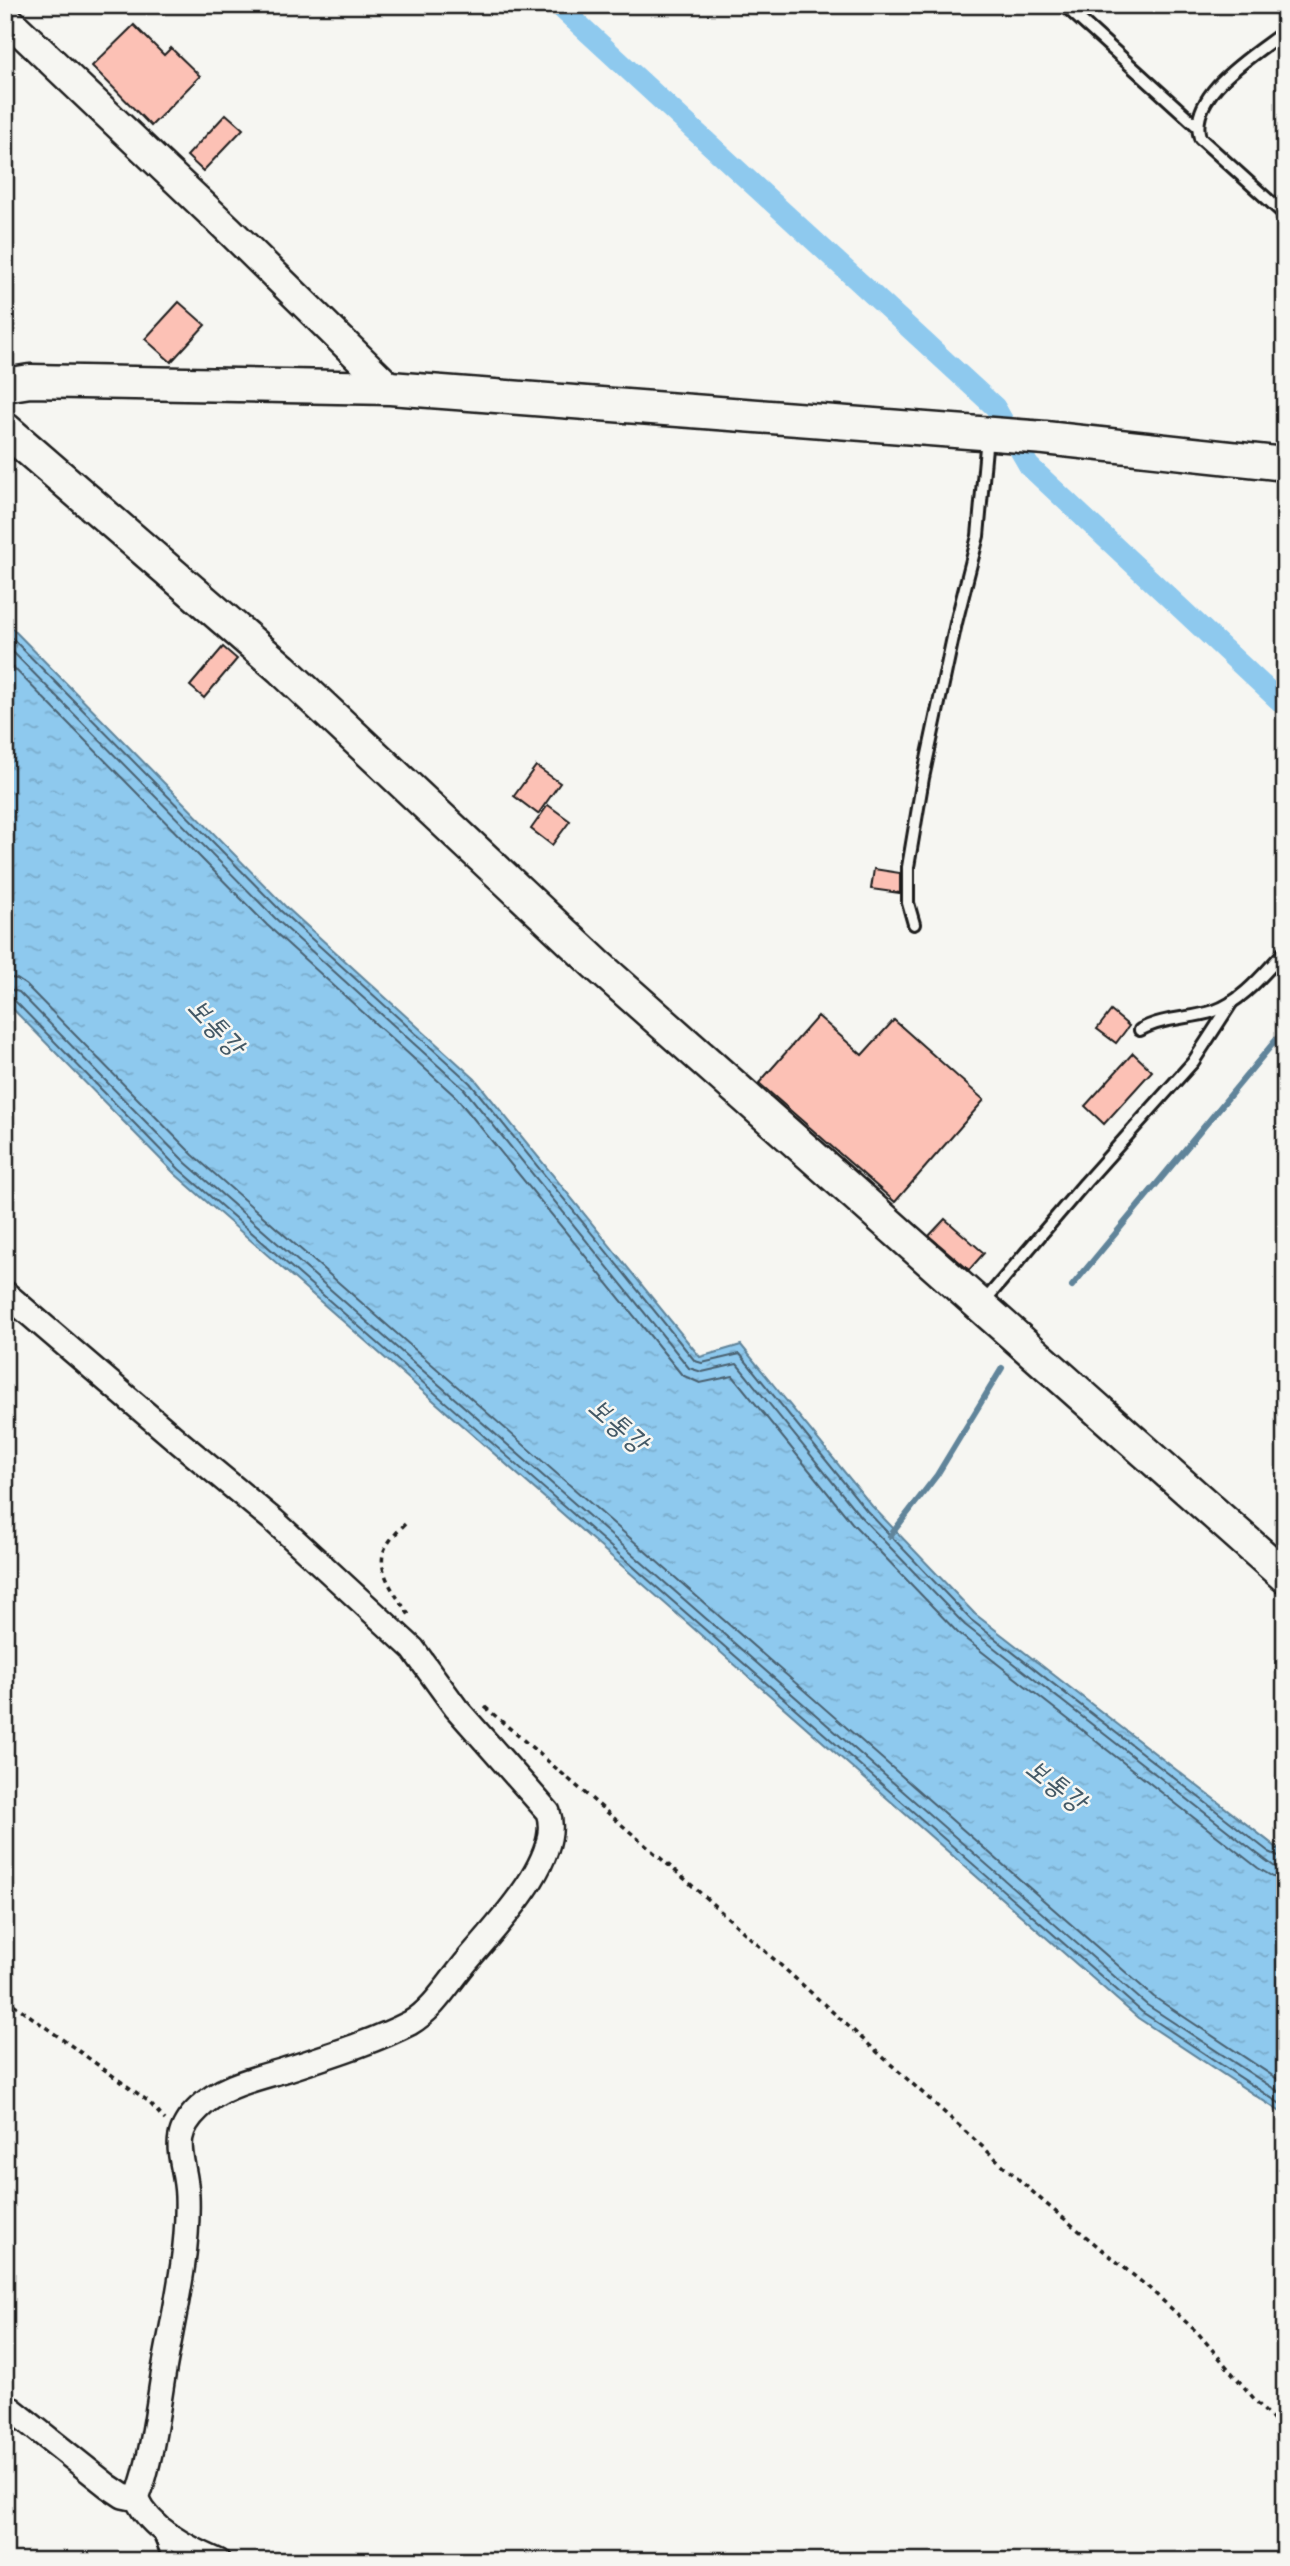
<svg xmlns="http://www.w3.org/2000/svg" width="1290" height="2566" font-family="'Comic Neue','Poor Story',sans-serif">
	<defs>
		<pattern id="water-ripples" width="26" height="14" patternUnits="userSpaceOnUse" patternTransform="scale(1.75)"><rect width="26" height="14" fill="#8ec9ee"/><path d="M2 4q2-2 4 0t4 0M15 11q2-2 4 0t4 0" fill="none" stroke="#7aaccc"/></pattern>
	</defs>
	<rect width="100%" height="100%" fill="#f6f6f2"/>
	<filter id="ink" filterUnits="userSpaceOnUse"><feTurbulence type="fractalNoise" baseFrequency=".0143" numOctaves="2"/><feDisplacementMap in="SourceGraphic" scale="14" xChannelSelector="R" yChannelSelector="G"/><feConvolveMatrix kernelMatrix="1 2 1 2 8 2 1 2 1" color-interpolation-filters="sRGB"/></filter>
	<g filter="url(#ink)">
		<path fill="url(#water-ripples)" stroke="#60849a" stroke-width="2" d="M 5,621 L 285,906 L 475,1079 L 700,1357 L 741,1345 L 872,1506 L 975,1614 L 1285,1854 L 1285,2115 L 1138,2018 L 175,1174 L 5,1001 Z"/>
		<g fill="none" stroke-linecap="round" stroke-linejoin="round">
			<g stroke="#4a6170" stroke-width="2">
				<path d="M 5,631 L 281,911 L 470,1083 L 695,1361 L 702,1363 L 740,1354 L 867,1511 L 970,1619 L 1269,1852 L 1285,1859"/>
				<path d="M 5,644 L 275,918 L 464,1089 L 689,1368 L 702,1372 L 737,1364 L 860,1516 L 965,1625 L 1264,1859 L 1275,1867 L 1285,1868"/>
				<path d="M 5,659 L 267,925 L 456,1097 L 682,1375 L 700,1383 L 733,1376 L 852,1523 L 958,1633 L 1258,1868 L 1273,1877 L 1285,1879"/>
				<path d="M 5,977 L 17,979 L 26,985 L 193,1155 L 1154,1997 L 1285,2084"/>
				<path d="M 5,988 L 19,992 L 186,1163 L 1147,2005 L 1285,2096"/>
				<path d="M 5,997 L 13,999 L 179,1169 L 1142,2012 L 1285,2107"/>
			</g>
			<g stroke="#60849a" stroke-width="6">
				<path d="M 1072,1286 L 1285,1029"/>
				<path d="M 890,1536 L 937,1475 L 1002,1368"/>
			</g>
			<path stroke="#8ec9ee" stroke-width="21" d="M 558,5 L 995,407 L 1029,466 L 1285,706"/>
		</g>
		<g fill="#fcc1b5" stroke="#1c1c1c" stroke-width="2">
			<path d="M 134,25 L 164,55 L 171,48 L 200,76 L 151,126 L 92,66 Z"/>
			<path d="M 226,114 L 243,129 L 203,171 L 187,156 Z"/>
			<path d="M 179,302 L 205,325 L 171,362 L 145,339 Z"/>
			<path d="M 223,647 L 237,659 L 204,698 L 190,686 Z"/>
			<path d="M 536,766 L 560,783 L 538,814 L 514,796 Z"/>
			<path d="M 548,805 L 570,821 L 552,845 L 531,829 Z"/>
			<path d="M 874,869 L 900,873 L 900,893 L 871,889 Z"/>
			<path d="M 1111,1011 L 1129,1026 L 1116,1043 L 1097,1029 Z"/>
			<path d="M 818,1016 L 862,1055 L 894,1020 L 984,1100 L 895,1202 L 759,1083 Z"/>
			<path d="M 1133,1053 L 1152,1071 L 1104,1124 L 1085,1106 Z"/>
			<path d="M 945,1219 L 984,1253 L 969,1270 L 929,1236 Z"/>
		</g>
		<g fill="none" stroke-linecap="round" stroke-linejoin="round">
			<g stroke="#1c1c1c" stroke-width="16">
				<g id="service">
					<path d="M 1064,5 L 1196,125"/>
					<path d="M 1285,31 C 1254,55 1187,94 1200,138 L 1285,215"/>
					<path d="M 914,924 L 908,903 L 908,867 L 923,778 L 956,623 L 978,536 L 987,436"/>
					<path d="M 1140,1030 C 1163,1017 1190,1019 1214,1011 C 1242,1002 1265,972 1285,951"/>
					<path d="M 982,1304 L 1085,1183 L 1193,1062 L 1232,1002"/>
					<path d="M 159,2534 L 170,2561"/>
				</g>
			</g>
			<g stroke="#1c1c1c" stroke-width="28">
				<g id="minor">
					<path d="M 5,1293 L 179,1442 L 273,1520 L 413,1649 L 456,1708 L 548,1812 C 564,1858 494,1928 467,1961 C 450,1981 433,2010 410,2023 C 373,2042 330,2055 291,2068 C 260,2078 223,2084 199,2108 C 166,2139 186,2159 187,2196 C 189,2253 174,2313 164,2370 C 157,2412 152,2459 137,2499"/>
					<path d="M 5,2404 L 108,2486 L 123,2496 L 137,2499 C 151,2530 188,2548 218,2561"/>
				</g>
			</g>
			<g stroke="#1c1c1c" stroke-width="33">
				<path id="tertiary" d="M 5,17 L 229,230 L 390,388"/>
			</g>
			<g stroke="#1c1c1c" stroke-width="37">
				<g id="secondary">
					<path d="M 5,385 L 30,381 L 390,388 L 1045,438 L 1285,464"/>
					<path d="M 5,429 L 282,669 L 596,964 L 1285,1576"/>
				</g>
			</g>
			<g stroke="#1c1c1c" stroke-width="3.5" stroke-dasharray="5 5" stroke-linecap="butt">
				<path d="M 405,1524 C 399,1530 392,1537 387,1545 C 372,1568 397,1596 409,1615"/>
				<path d="M 485,1707 L 687,1881 L 1045,2203 L 1149,2288 L 1198,2333 L 1285,2435"/>
				<path d="M 5,1998 L 148,2101 L 165,2120"/>
			</g>
			<use href="#service" stroke="#f6f6f2" stroke-width="10"/>
			<use href="#minor" stroke="#f6f6f2" stroke-width="23"/>
			<use href="#tertiary" stroke="#f6f6f2" stroke-width="28"/>
			<use href="#secondary" stroke="#f6f6f2" stroke-width="32"/>
		</g>
	</g>
	<g text-anchor="middle" stroke-width="5" stroke-linejoin="round" paint-order="stroke">
		<g font-size="28" font-style="italic" fill="#445966" stroke="#f6f6f2">
			<text transform="translate(217 1026) rotate(47)" y="10">보통강</text>
			<text transform="translate(619 1424) rotate(41)" y="10">보통강</text>
			<text transform="translate(1057 1784) rotate(38)" y="10">보통강</text>
		</g>
	</g>
	<rect width="1290" height="2566" fill="none" stroke="#f6f6f2" stroke-width="28"/>
	<rect x="14" y="14" width="1262" height="2538" fill="none" stroke="#1c1c1c" stroke-width="2.5" filter="url(#ink)"/>
</svg>
